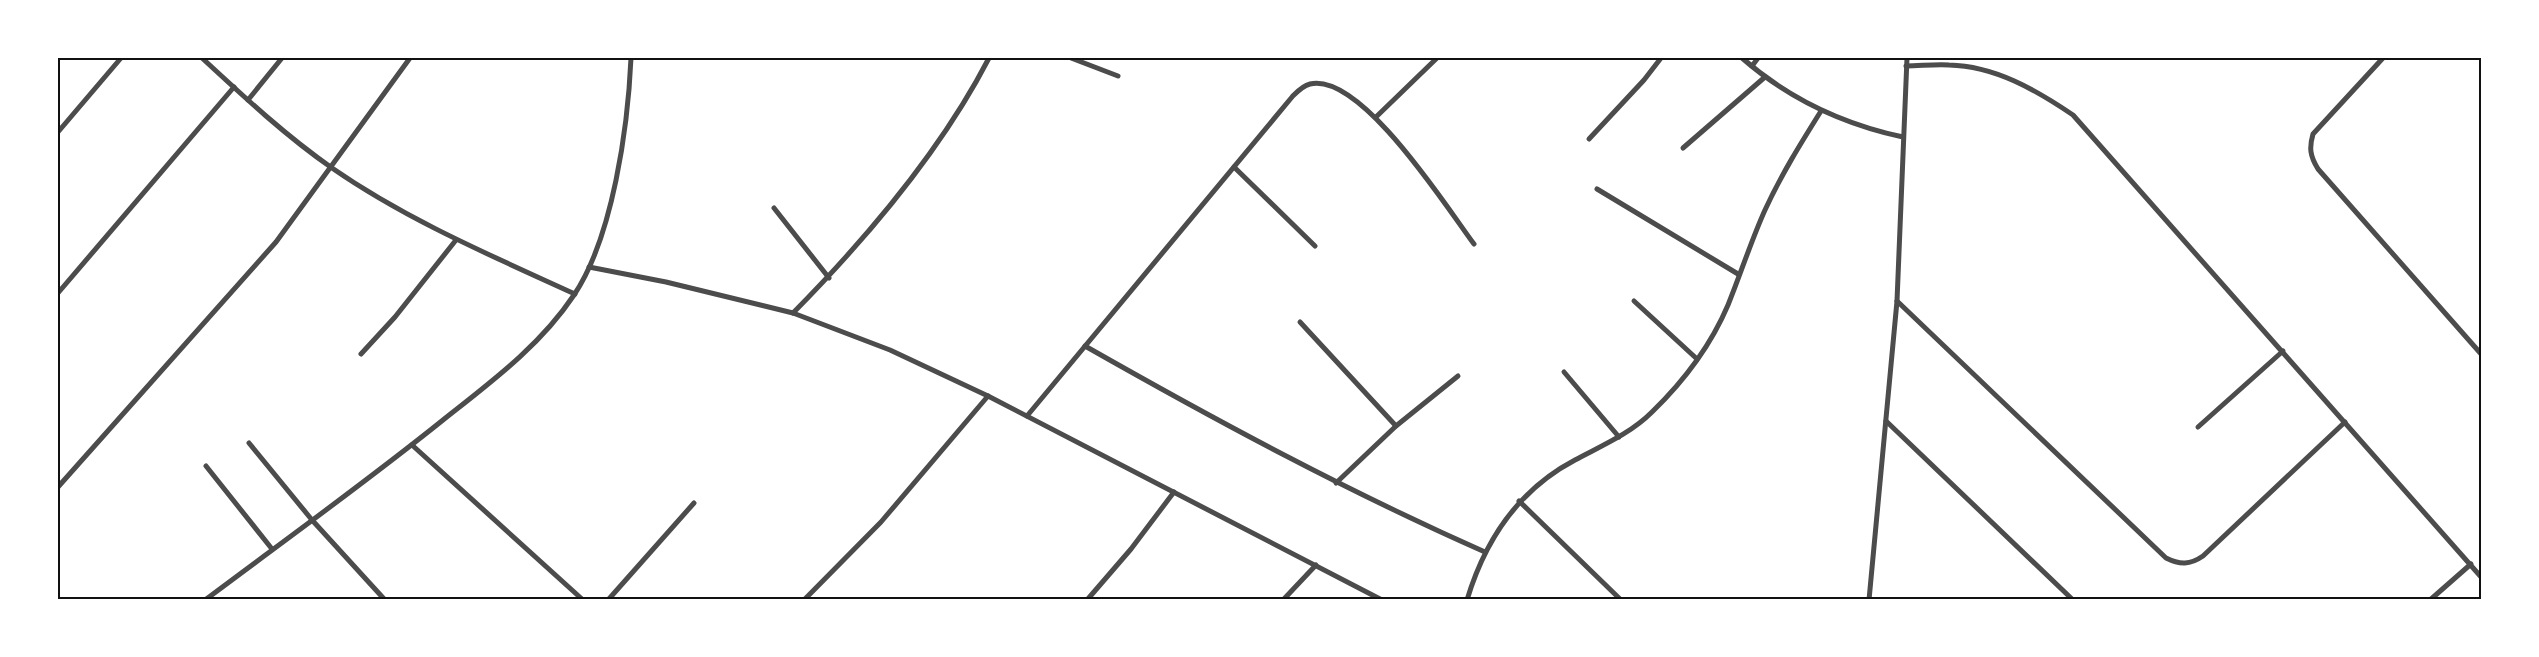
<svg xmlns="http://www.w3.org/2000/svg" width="2539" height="657" font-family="Lato,sans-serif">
	<rect width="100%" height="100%" fill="#fff"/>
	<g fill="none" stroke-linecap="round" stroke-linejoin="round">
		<g stroke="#4c4c4c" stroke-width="5">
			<path d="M 202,58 C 243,96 286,136 332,168 C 407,220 492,256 575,294"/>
			<path d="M 1071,58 L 1118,76"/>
			<path d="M 1742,58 C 1789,99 1842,124 1903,137"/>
			<path d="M 2383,58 L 2313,134 C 2309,148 2310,156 2318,169 L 2482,355"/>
			<path d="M 1752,66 L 1758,58"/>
			<path d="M 1906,66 C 1920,66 1935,64 1949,65 C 1995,66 2036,90 2073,115 L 2482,578"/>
			<path d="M 248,100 L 282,58"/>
			<path d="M 1376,117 L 1437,58"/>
			<path d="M 58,132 L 121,58"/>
			<path d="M 1589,139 L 1644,80 L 1661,58"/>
			<path d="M 1683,148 L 1765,77"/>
			<path d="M 1234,167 L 1315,246"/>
			<path d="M 1597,189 L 1738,274"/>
			<path d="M 774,208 L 829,278"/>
			<path d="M 589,267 L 666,282 L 793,313 L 890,350 L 988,396 L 1382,600"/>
			<path d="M 58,293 L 234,87"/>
			<path d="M 1634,301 L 1697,359"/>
			<path d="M 1897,301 L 2166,558 C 2180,565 2190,565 2203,556 L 2345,422"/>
			<path d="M 793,313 C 865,240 942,149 989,58"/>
			<path d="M 1300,322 L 1396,426"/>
			<path d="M 1085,346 C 1217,421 1347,491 1485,552"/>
			<path d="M 361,354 L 395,317 L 456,240"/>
			<path d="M 1564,372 L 1619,437"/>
			<path d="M 1027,416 L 1292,97 C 1297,92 1302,86 1310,84 C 1361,72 1447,208 1474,244"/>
			<path d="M 1886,421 L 2073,600"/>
			<path d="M 2198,427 L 2283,351"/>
			<path d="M 249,443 L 312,520 L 385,600"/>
			<path d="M 412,445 L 583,600"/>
			<path d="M 206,466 L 272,549"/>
			<path d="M 1336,483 L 1396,426 L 1458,376"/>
			<path d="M 58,487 L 276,242 L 410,58"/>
			<path d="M 1519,501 L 1621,600"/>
			<path d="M 205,600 C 285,540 366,482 443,420 C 491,382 540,346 574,295 C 613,237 628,126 631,58"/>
			<path d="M 608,600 L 694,503"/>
			<path d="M 804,600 L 881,522 L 988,396"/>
			<path d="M 1087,600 L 1131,549 L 1174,492"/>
			<path d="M 1283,600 L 1316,565"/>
			<path d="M 1467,600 C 1485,540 1518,490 1575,460 C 1601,446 1630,434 1652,412 C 1683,382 1711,345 1728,305 C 1741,273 1751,241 1765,210 C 1781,175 1801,143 1821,111"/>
			<path d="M 1869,600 L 1897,301 L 1907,58"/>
			<path d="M 2430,600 L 2471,564"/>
		</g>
	</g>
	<rect width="2539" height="657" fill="none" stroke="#ffffff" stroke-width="118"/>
	<rect x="59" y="59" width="2421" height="539" fill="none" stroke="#111" stroke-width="2"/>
</svg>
